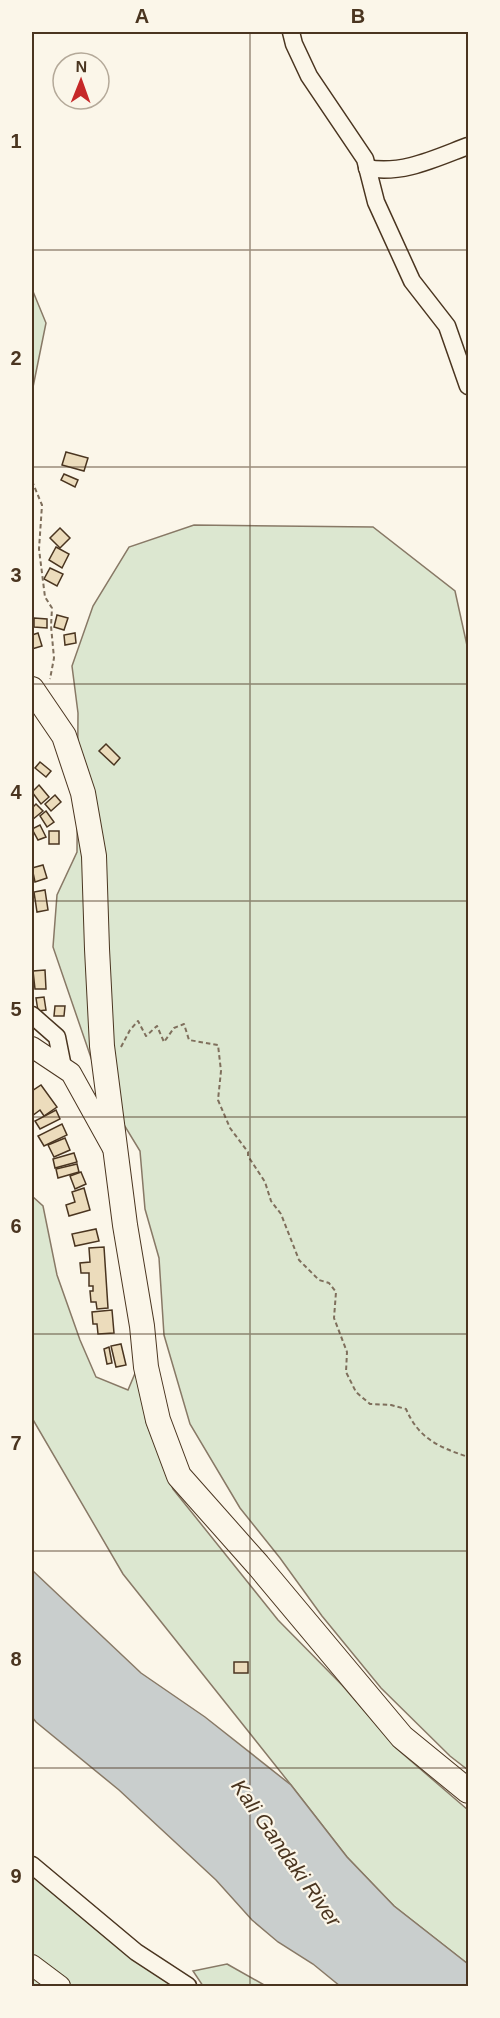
<svg xmlns="http://www.w3.org/2000/svg" width="500" height="2018" font-family="Helvetica,sans-serif">
	<rect width="100%" height="100%" fill="#fbf6e9"/>
	<g fill="#dce7d0" stroke="#887966" stroke-width="1.5">
		<path d="M 32,289 L 46,323 L 32,392 Z"/>
		<path d="M 194,525 L 373,527 L 455,591 L 468,650 L 468,1770 L 450,1756 L 381,1688 L 322,1616 L 280,1558 L 240,1508 L 190,1424 L 164,1335 L 159,1258 L 145,1209 L 140,1151 L 101,1087 L 53,947 L 57,895 L 77,852 L 78,713 L 72,666 L 93,606 L 129,547 Z"/>
		<path d="M 32,1196 L 43,1206 L 57,1275 L 80,1340 L 96,1377 L 128,1390 L 139,1364 L 146,1422 L 173,1489 L 278,1620 L 342,1685 L 396,1748 L 468,1810 L 468,1964 L 394,1906 L 347,1857 L 291,1785 L 123,1574 L 32,1418 Z"/>
		<path d="M 32,1875 L 174,1986 L 32,1986 Z"/>
		<path d="M 227,1964 L 266,1986 L 203,1986 L 193,1971 Z"/>
	</g>
	<path fill="#c9cecd" stroke="#887966" stroke-width="1.5" d="M 32,1570 L 141,1673 L 205,1717 L 291,1785 L 347,1857 L 394,1906 L 468,1964 L 468,1986 L 340,1986 L 313,1964 L 278,1942 L 252,1920 L 216,1880 L 119,1790 L 36,1722 L 32,1717 Z"/>
	<g fill="#ecdcbc" stroke="#4a3520" stroke-width="1.5">
		<path d="M 66,452 L 88,458 L 84,471 L 62,465 Z"/>
		<path d="M 64,474 L 78,480 L 75,487 L 61,480 Z"/>
		<path d="M 60,528 L 70,538 L 60,548 L 50,538 Z"/>
		<path d="M 56,547 L 69,554 L 62,568 L 49,560 Z"/>
		<path d="M 50,568 L 63,574 L 57,586 L 44,579 Z"/>
		<path d="M 57,615 L 68,618 L 64,630 L 54,627 Z"/>
		<path d="M 34,618 L 47,619 L 47,628 L 34,627 Z"/>
		<path d="M 38,633 L 42,646 L 32,649 L 32,635 Z"/>
		<path d="M 75,633 L 76,643 L 65,645 L 64,635 Z"/>
		<path d="M 106,744 L 120,758 L 114,765 L 99,751 Z"/>
		<path d="M 40,762 L 51,771 L 46,777 L 35,768 Z"/>
		<path d="M 39,785 L 49,797 L 41,804 L 32,792 Z"/>
		<path d="M 55,795 L 61,802 L 51,811 L 45,804 Z"/>
		<path d="M 36,804 L 43,811 L 32,820 L 32,808 Z"/>
		<path d="M 46,811 L 54,822 L 47,827 L 40,816 Z"/>
		<path d="M 40,825 L 46,837 L 38,840 L 32,829 Z"/>
		<rect x="49" y="831" width="10" height="13"/>
		<path d="M 43,865 L 47,878 L 35,882 L 32,868 Z"/>
		<path d="M 45,890 L 48,910 L 37,912 L 34,892 Z"/>
		<path d="M 45,970 L 46,989 L 35,989 L 33,971 Z"/>
		<path d="M 44,997 L 46,1010 L 38,1011 L 36,998 Z"/>
		<path d="M 55,1006 L 65,1006 L 64,1016 L 54,1016 Z"/>
		<path d="M 41,1085 L 57,1107 L 44,1116 L 40,1110 L 32,1116 L 32,1091 Z"/>
		<path d="M 56,1110 L 60,1119 L 40,1129 L 35,1121 Z"/>
		<path d="M 62,1124 L 67,1135 L 44,1146 L 38,1136 Z"/>
		<path d="M 65,1138 L 70,1150 L 54,1157 L 48,1145 Z"/>
		<path d="M 74,1153 L 77,1162 L 55,1168 L 53,1159 Z"/>
		<path d="M 77,1164 L 79,1172 L 58,1178 L 56,1169 Z"/>
		<path d="M 81,1172 L 86,1184 L 75,1189 L 70,1176 Z"/>
		<path d="M 84,1188 L 90,1210 L 69,1216 L 66,1205 L 75,1202 L 72,1192 Z"/>
		<path d="M 96,1229 L 99,1241 L 75,1246 L 72,1234 Z"/>
		<path d="M 104,1247 L 108,1308 L 97,1309 L 96,1302 L 91,1302 L 90,1291 L 93,1291 L 93,1286 L 89,1286 L 89,1273 L 81,1273 L 80,1263 L 90,1262 L 89,1248 Z"/>
		<path d="M 112,1310 L 114,1333 L 98,1334 L 97,1324 L 93,1324 L 92,1312 Z"/>
		<path d="M 121,1344 L 126,1365 L 116,1367 L 111,1346 Z"/>
		<path d="M 109,1347 L 112,1363 L 107,1364 L 104,1349 Z"/>
		<rect x="234" y="1662" width="14" height="11"/>
	</g>
	<g fill="none" stroke-linecap="round" stroke-linejoin="round">
		<g stroke="#4a3520" stroke-width="19">
			<g id="minor">
				<path d="M 291,32 L 294,44 L 309,76 L 365,159 L 376,202 L 412,281 L 447,326 L 468,386"/>
				<path d="M 367,168 C 402,175 436,158 468,146"/>
				<path d="M 32,1015 L 57,1037 L 63,1067"/>
				<path d="M 32,1865 L 136,1952 L 188,1986"/>
			</g>
		</g>
		<g stroke="#4a3520" stroke-width="22">
			<g id="major">
				<path d="M 32,1047 L 71,1073 L 112,1147"/>
				<path d="M 32,1965 L 60,1986"/>
			</g>
		</g>
		<g stroke="#4a3520" stroke-width="26">
			<path id="highway" d="M 32,689 L 64,736 L 83,793 L 94,856 L 97,949 L 102,1046 L 125,1225 L 142,1326 L 146,1367 L 158,1420 L 179,1476 L 258,1565 L 402,1737 L 468,1791"/>
		</g>
		<g stroke="#7f6f5c" stroke-width="2" stroke-dasharray="4.5 3" stroke-linecap="butt">
			<path d="M 32,481 L 42,505 L 39,549 L 45,597 L 52,608 L 51,626 L 54,658 L 50,679"/>
			<path d="M 121,1047 L 130,1030 L 138,1021 L 146,1036 L 157,1026 L 164,1042 L 174,1028 L 184,1024 L 189,1040 L 218,1045 L 221,1071 L 218,1100 L 230,1128 L 248,1152 L 248,1156 L 265,1182 L 271,1201 L 281,1214 L 299,1260 L 319,1280 L 329,1283 L 336,1292 L 334,1318 L 347,1352 L 346,1372 L 356,1392 L 370,1404 L 391,1405 L 406,1409 C 419,1439 439,1447 468,1457"/>
		</g>
		<use href="#minor" stroke="#fbf6e9" stroke-width="16"/>
		<use href="#major" stroke="#fbf6e9" stroke-width="20"/>
		<use href="#highway" stroke="#fbf6e9" stroke-width="24"/>
	</g>
	<path fill="none" stroke="#4a3520" stroke-width="1.5" stroke-opacity="0.55" d="M 250,32 L 250,1986M 32,250 L 468,250M 32,467 L 468,467M 32,684 L 468,684M 32,901 L 468,901M 32,1117 L 468,1117M 32,1334 L 468,1334M 32,1551 L 468,1551M 32,1768 L 468,1768"/>
	<g text-anchor="middle" stroke-width="4.5" stroke-linejoin="round" paint-order="stroke">
		<g font-size="21" font-style="italic" fill="#4a3520" stroke="#fbf6e9">
			<text transform="translate(286 1853) rotate(55)" y="7">Kali Gandaki River</text>
		</g>
	</g>
	<rect width="500" height="2018" fill="none" stroke="#fbf6e9" stroke-width="66"/>
	<g transform="translate(81 81) rotate(1)"><circle r="28" fill="#fbf6e9" stroke="#b4a999" stroke-width="1.5"/>
	<path d="M0-4.5L10 22L0 15L-10 22Z" fill="#c62828"/>
	<text y="-9" font-size="16" font-weight="bold" text-anchor="middle" fill="#4a3520">N</text>
	</g>
	<rect x="33" y="33" width="434" height="1952" fill="none" stroke="#4a3520" stroke-width="2"/>
	<g font-size="20" text-anchor="middle" font-weight="bold" fill="#4a3520">
		<text x="142" y="23">A</text>
		<text x="358" y="23">B</text>
		<text x="16" y="148">1</text>
		<text x="16" y="365">2</text>
		<text x="16" y="582">3</text>
		<text x="16" y="799">4</text>
		<text x="16" y="1016">5</text>
		<text x="16" y="1233">6</text>
		<text x="16" y="1450">7</text>
		<text x="16" y="1666">8</text>
		<text x="16" y="1883">9</text>
	</g>
</svg>
